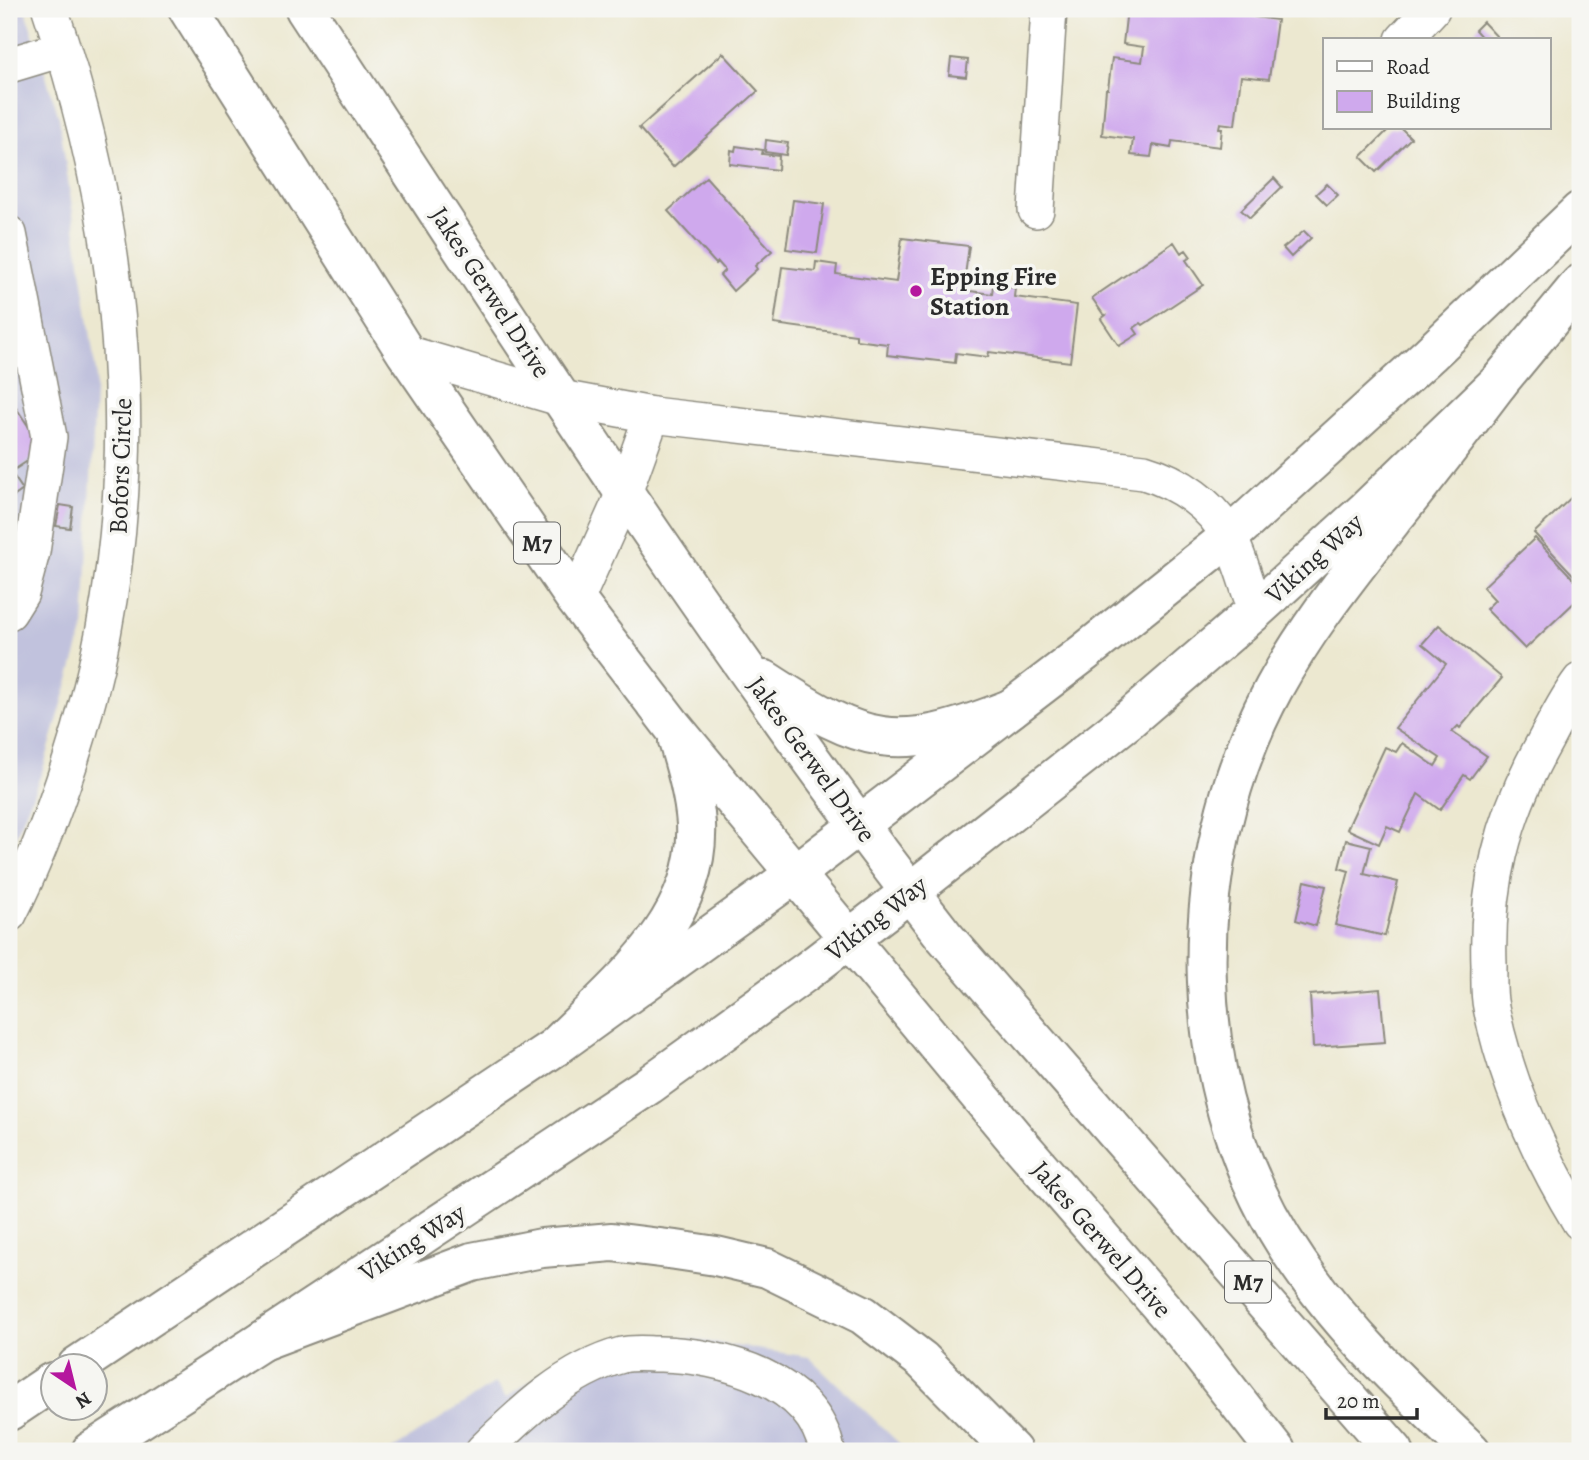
<svg xmlns="http://www.w3.org/2000/svg" width="1589" height="1460" font-family="Alegreya,serif">
	<rect width="100%" height="100%" fill="#f6f6f2"/>
	<filter id="ink" filterUnits="userSpaceOnUse"><feTurbulence type="fractalNoise" baseFrequency=".0143" numOctaves="2"/><feDisplacementMap in="SourceGraphic" scale="14" xChannelSelector="R" yChannelSelector="G"/><feConvolveMatrix kernelMatrix="1 2 1 2 8 2 1 2 1" color-interpolation-filters="sRGB"/></filter>
	<filter id="wash" filterUnits="userSpaceOnUse"><feTurbulence type="fractalNoise" baseFrequency=".00686" numOctaves="4" result="noise"/><feDisplacementMap in="SourceGraphic" scale="28" xChannelSelector="R" yChannelSelector="G"/><feGaussianBlur stdDeviation="1.57" result="paint"/><feColorMatrix in="noise" values="0 0 0 0 0 0 0 0 0 0 0 0 0 0 0 0 0 1.4 0 .05"/><feComposite in="paint" operator="in"/></filter>
	<g filter="url(#wash)">
		<rect width="100%" height="100%" fill="#ece8d0"/>
		<g fill="#c1c2dd">
			<path d="M 9,9 L 25,9 L 59,118 L 96,372 L 84,628 L 43,769 L 9,853 Z"/>
			<path d="M 656,1334 L 809,1357 L 907,1451 L 390,1451 L 495,1383 L 506,1398 L 576,1349 Z"/>
		</g>
		<g id="blocks">
			<g fill="#cfa9ed">
				<path d="M 1127,9 L 1248,9 L 1256,11 L 1255,17 L 1277,20 L 1269,79 L 1241,76 L 1235,125 L 1220,123 L 1219,128 L 1222,128 L 1220,147 L 1172,141 L 1171,148 L 1153,145 L 1151,157 L 1131,155 L 1133,139 L 1102,135 L 1106,89 L 1108,89 L 1112,58 L 1142,62 L 1144,47 L 1123,44 Z"/>
				<path d="M 1483,22 L 1500,40 L 1484,40 L 1475,30 Z"/>
				<path d="M 723,53 L 758,91 L 673,167 L 639,128 Z"/>
				<path d="M 951,58 L 968,60 L 966,77 L 949,75 Z"/>
				<path d="M 1390,128 L 1401,128 L 1411,138 L 1376,172 L 1361,157 Z"/>
				<path d="M 766,140 L 788,143 L 786,155 L 765,152 Z"/>
				<path d="M 736,146 L 763,150 L 762,154 L 779,156 L 778,170 L 730,164 L 731,150 L 735,151 Z"/>
				<path d="M 706,177 L 772,251 L 755,266 L 757,269 L 733,291 L 720,275 L 725,270 L 718,262 L 716,264 L 668,211 Z"/>
				<path d="M 1274,178 L 1282,187 L 1250,218 L 1241,210 Z"/>
				<path d="M 1327,184 L 1338,195 L 1327,205 L 1316,194 Z"/>
				<path d="M 793,200 L 824,204 L 817,253 L 786,249 Z"/>
				<path d="M 1304,231 L 1311,238 L 1291,257 L 1283,248 Z"/>
				<path d="M 902,238 L 969,246 L 963,290 L 992,294 L 993,285 L 1015,288 L 1014,297 L 1077,305 L 1070,362 L 989,352 L 988,357 L 956,353 L 955,363 L 887,355 L 888,344 L 856,340 L 856,335 L 774,324 L 782,267 L 815,271 L 816,262 L 837,265 L 836,274 L 896,282 Z"/>
				<path d="M 1174,242 L 1181,253 L 1186,250 L 1191,257 L 1186,260 L 1203,285 L 1143,325 L 1141,323 L 1134,328 L 1138,334 L 1119,346 L 1101,319 L 1106,315 L 1103,314 L 1092,298 Z"/>
				<path d="M 9,397 L 44,450 L 11,472 L 23,490 L 9,500 Z"/>
				<path d="M 1580,489 L 1580,582 L 1534,533 Z"/>
				<path d="M 60,505 L 73,507 L 70,528 L 56,526 Z"/>
				<path d="M 1535,538 L 1580,586 L 1580,597 L 1525,649 L 1486,609 L 1495,600 L 1483,587 Z"/>
				<path d="M 1439,625 L 1502,678 L 1460,728 L 1458,726 L 1452,732 L 1487,756 L 1470,779 L 1464,775 L 1440,810 L 1418,794 L 1400,832 L 1387,826 L 1379,844 L 1347,829 L 1385,747 L 1396,752 L 1402,743 L 1435,766 L 1440,758 L 1395,728 L 1446,664 L 1422,644 Z"/>
				<path d="M 1346,840 L 1371,846 L 1364,874 L 1398,882 L 1385,936 L 1335,925 L 1349,871 L 1339,868 Z"/>
				<path d="M 1305,881 L 1326,886 L 1316,926 L 1296,920 Z"/>
				<path d="M 1380,989 L 1385,1042 L 1313,1047 L 1310,995 Z"/>
			</g>
		</g>
	</g>
	<g filter="url(#ink)">
		<use href="#blocks" fill-opacity="0" stroke="#8c8a7e" stroke-width="2"/>
		<g fill="none" stroke-linecap="round" stroke-linejoin="round">
			<g stroke="#8c8a7e" stroke-width="38">
				<g id="minor">
					<path d="M 1403,40 L 1432,9"/>
					<path d="M 9,65 L 62,49"/>
					<path d="M 1036,210 L 1049,9"/>
					<path d="M 9,234 L 49,437 L 32,552 L 21,593 L 9,612"/>
					<path d="M 406,353 L 560,398 L 652,415 L 1144,472 C 1178,482 1213,505 1229,537 C 1241,560 1247,587 1256,610"/>
					<path d="M 576,600 L 624,493 L 652,415"/>
					<path d="M 1580,681 C 1564,702 1553,727 1540,750 C 1503,819 1486,886 1489,965 C 1489,978 1488,994 1491,1007 C 1507,1085 1539,1155 1580,1222"/>
					<path d="M 9,914 C 34,865 53,814 70,762 C 151,512 134,256 50,9"/>
					<path d="M 483,1451 C 523,1412 567,1370 622,1355 C 634,1352 648,1354 660,1354 C 722,1355 814,1380 827,1451"/>
				</g>
			</g>
			<g stroke="#8c8a7e" stroke-width="42">
				<g id="major">
					<path d="M 77,1366 L 555,1047 L 795,874 L 1085,652 L 1229,537 L 1430,354 L 1580,211"/>
					<path d="M 9,1411 L 52,1382"/>
					<path d="M 91,1451 L 262,1341 L 649,1085 L 807,971 L 910,892 L 1127,721 L 1256,610 L 1367,509 L 1499,382 L 1580,284"/>
				</g>
			</g>
			<g stroke="#8c8a7e" stroke-width="42">
				<g id="highway">
					<path d="M 188,9 L 406,353 L 576,600 L 674,728 L 1017,1141 L 1184,1333 L 1276,1451"/>
					<path d="M 305,9 C 511,323 713,640 944,936 L 1394,1451"/>
					<path d="M 765,680 C 866,746 896,754 1010,709"/>
					<path d="M 555,1047 C 616,986 701,920 696,824 C 694,796 686,768 678,741"/>
					<path d="M 262,1341 L 472,1262 L 542,1248 L 612,1242 L 676,1250 L 716,1256 L 767,1268 L 863,1315 L 922,1360 L 1012,1451"/>
					<path d="M 1471,1451 C 1409,1392 1347,1334 1298,1263 C 1182,1098 1179,863 1274,688 C 1307,627 1350,574 1392,520 C 1429,475 1464,428 1499,382"/>
				</g>
			</g>
			<use href="#minor" stroke="#fff" stroke-width="35"/>
			<use href="#major" stroke="#fff" stroke-width="38"/>
			<use href="#highway" stroke="#fff" stroke-width="38"/>
		</g>
	</g>
	<circle fill="#b5179e" stroke="#f6f6f2" stroke-width="2.5" cx="916" cy="291" r="7"/>
	<g text-anchor="middle" stroke-width="7" stroke-linejoin="round" paint-order="stroke">
		<g fill="#f6f6f2" stroke="#686867" stroke-width="2">
			<rect x="514" y="522.5" width="46" height="41" rx="5"/>
			<rect x="1225" y="1261.5" width="46" height="41" rx="5"/>
		</g>
		<g font-size="24" font-weight="bold" fill="#2b2b2b">
			<text x="537" y="551">M7</text>
			<text x="1248" y="1290">M7</text>
		</g>
		<g font-size="26" font-weight="bold" fill="#2b2b2b" stroke="#f6f6f2" text-anchor="start">
			<text x="930" y="285">Epping Fire<tspan x="930" dy="30">Station</tspan></text>
		</g>
		<g font-size="26" fill="#2b2b2b" stroke="#f6f6f2">
			<text transform="translate(491 292) rotate(57)" y="9">Jakes Gerwel Drive</text>
			<text transform="translate(120 466) rotate(-88)" y="9">Bofors Circle</text>
			<text transform="translate(1314 558) rotate(-42)" y="9">Viking Way</text>
			<text transform="translate(812 759) rotate(54)" y="9">Jakes Gerwel Drive</text>
			<text transform="translate(876 918) rotate(-38)" y="9">Viking Way</text>
			<text transform="translate(1102 1239) rotate(49)" y="9">Jakes Gerwel Drive</text>
			<text transform="translate(412 1242) rotate(-33)" y="9">Viking Way</text>
		</g>
	</g>
	<rect width="1589" height="1460" fill="none" stroke="#f6f6f2" stroke-width="35"/>
	<rect x="1323" y="38" width="228" height="91" fill="#f6f6f2" stroke="#a5a5a2" stroke-width="2"/>
	<rect x="1337" y="61" width="35" height="10" fill="#ffffff" stroke="#a5a5a2" stroke-width="2"/>
	<text x="1386" y="74" font-size="21" fill="#2b2b2b">Road</text>
	<rect x="1337" y="91" width="35" height="21" fill="#cfa9ed" stroke="#a5a5a2" stroke-width="2"/>
	<text x="1386" y="108" font-size="21" fill="#2b2b2b">Building</text>
	<g transform="translate(74 1387) rotate(145)"><circle r="33" fill="#f6f6f2" stroke="#a5a5a2" stroke-width="2"/>
	<path d="M0-5L12 26L0 18L-12 26Z" fill="#b5179e"/>
	<text y="-10" font-size="19" font-weight="bold" text-anchor="middle" fill="#2b2b2b">N</text>
	</g>
	<path d="M1326 1408v10h91v-10" fill="none" stroke="#2b2b2b" stroke-width="3.5"/>
	<text x="1337" y="1408" font-size="21" fill="#2b2b2b" stroke="#f6f6f2" stroke-width="5" paint-order="stroke">20 m</text>
</svg>
